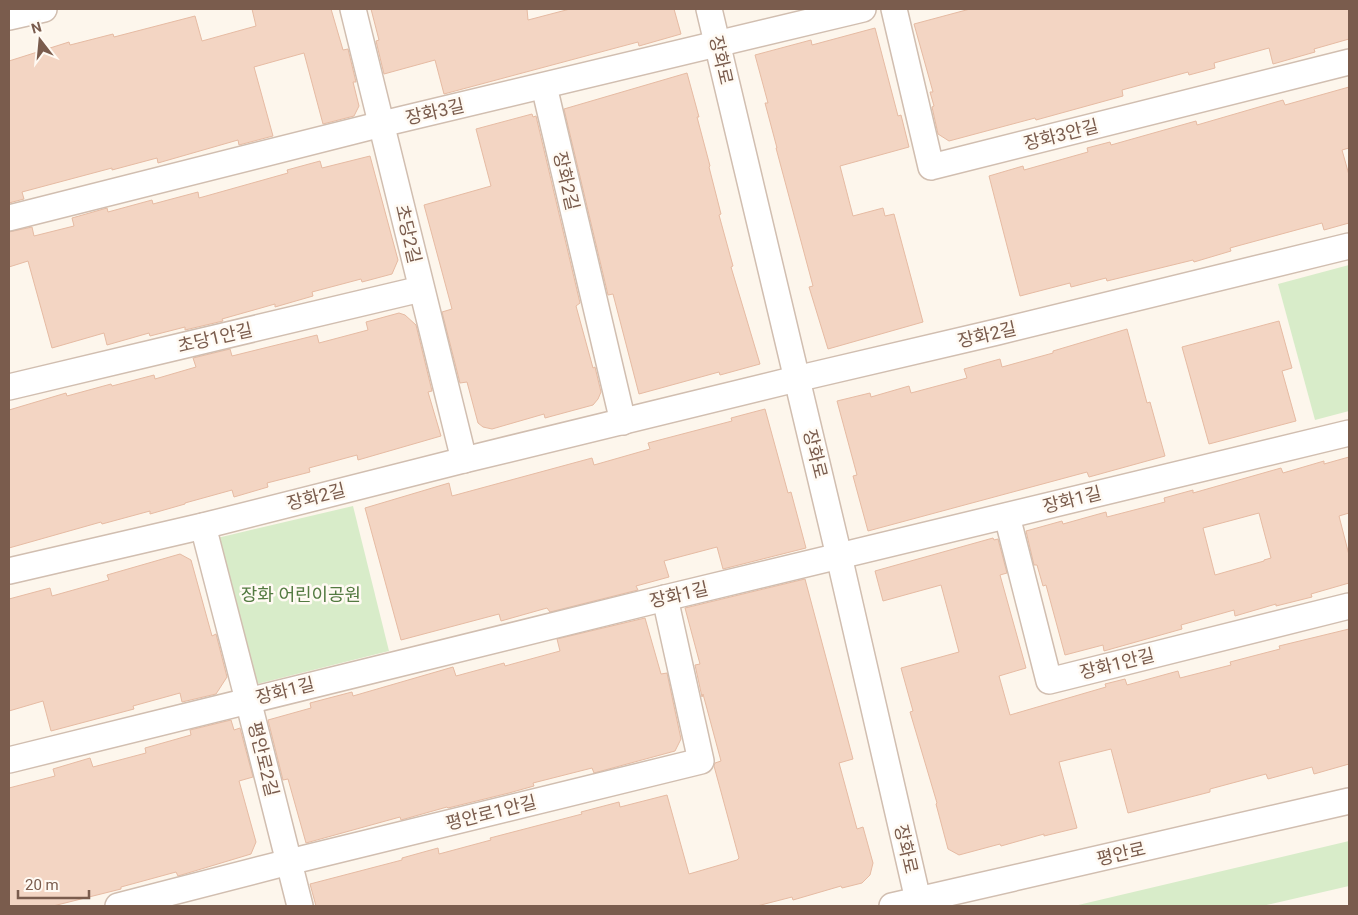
<svg xmlns="http://www.w3.org/2000/svg" width="1358" height="915" font-family="Roboto,'Noto Sans KR',sans-serif">
	<rect width="100%" height="100%" fill="#fdf6ec"/>
	<g fill="#d8ecc9">
		<path d="M 1349,265 L 1349,411 L 1315,420 L 1278,284 Z"/>
		<path d="M 353,506 L 389,651 L 249,686 L 213,539 Z"/>
		<path d="M 1349,841 L 1349,886 L 1262,906 L 1074,906 Z"/>
	</g>
	<g fill="#f3d5c3" stroke="#e6bba3" fill-rule="evenodd">
		<path d="M 252,9 L 331,9 L 343,50 L 348,49 L 356,82 L 353,82 L 359,106 L 354,116 L 323,124 L 304,53 L 254,67 L 273,136 L 239,145 L 238,140 L 158,163 L 157,158 L 112,170 L 112,168 L 22,192 L 24,199 L 9,203 L 9,61 L 69,42 L 70,45 L 113,34 L 114,37 L 195,16 L 202,41 L 256,26 Z"/>
		<path d="M 371,9 L 527,9 L 528,20 L 570,9 L 674,9 L 681,34 L 639,46 L 638,42 L 444,94 L 435,60 L 384,74 L 376,41 L 379,40 Z"/>
		<path d="M 970,9 L 1349,9 L 1349,39 L 1314,49 L 1315,52 L 1273,64 L 1269,48 L 1214,63 L 1215,68 L 1189,75 L 1188,72 L 1122,90 L 1123,96 L 1036,120 L 1035,118 L 949,141 L 938,134 L 932,107 L 934,106 L 930,92 L 933,92 L 914,24 Z"/>
		<path d="M 875,28 L 898,116 L 901,115 L 909,147 L 840,166 L 853,216 L 883,208 L 885,216 L 894,214 L 923,322 L 828,349 L 809,287 L 813,286 L 776,148 L 777,148 L 765,103 L 768,103 L 755,55 L 811,40 L 812,45 Z"/>
		<path d="M 687,73 L 699,117 L 697,117 L 710,166 L 709,167 L 721,214 L 719,215 L 733,266 L 731,267 L 760,364 L 720,375 L 719,372 L 639,394 L 613,294 L 608,295 L 564,109 Z"/>
		<path d="M 1349,87 L 1349,148 L 1342,150 L 1349,175 L 1349,223 L 1324,230 L 1322,223 L 1230,248 L 1231,251 L 1194,262 L 1193,260 L 1107,281 L 1106,278 L 1071,287 L 1070,283 L 1020,296 L 989,176 L 1023,166 L 1024,170 L 1088,152 L 1087,148 L 1110,142 L 1111,145 L 1196,121 L 1197,125 L 1283,100 L 1285,105 Z"/>
		<path d="M 532,114 L 533,117 L 536,116 L 580,303 L 576,306 L 593,368 L 595,367 L 601,392 L 598,399 L 593,405 L 545,418 L 544,414 L 492,429 L 483,427 L 478,423 L 467,382 L 460,383 L 442,312 L 452,309 L 424,205 L 491,186 L 476,129 Z"/>
		<path d="M 370,156 L 398,260 L 392,274 L 362,282 L 361,279 L 312,292 L 313,296 L 275,307 L 275,304 L 222,319 L 223,321 L 185,330 L 185,327 L 150,336 L 149,333 L 107,345 L 104,333 L 52,348 L 28,261 L 9,267 L 9,232 L 32,227 L 34,236 L 74,226 L 72,218 L 107,208 L 108,212 L 152,200 L 153,204 L 198,192 L 199,198 L 288,173 L 287,170 L 320,161 L 322,168 Z"/>
		<path d="M 399,313 L 405,315 L 416,325 L 432,391 L 428,392 L 441,436 L 358,460 L 357,455 L 309,468 L 310,472 L 267,483 L 268,487 L 234,497 L 232,490 L 185,503 L 185,504 L 150,514 L 150,511 L 102,524 L 101,522 L 9,548 L 9,410 L 66,393 L 67,396 L 111,384 L 112,386 L 154,375 L 155,379 L 196,367 L 193,358 L 230,349 L 232,356 L 317,335 L 319,343 L 368,330 L 366,322 Z"/>
		<path d="M 1279,321 L 1292,368 L 1282,371 L 1296,421 L 1209,444 L 1182,347 Z"/>
		<path d="M 1127,329 L 1147,403 L 1150,402 L 1165,456 L 1089,477 L 1087,472 L 868,531 L 853,476 L 857,475 L 837,401 L 870,393 L 871,397 L 909,386 L 911,393 L 967,378 L 964,369 L 1000,359 L 1002,367 L 1053,353 L 1053,351 Z"/>
		<path d="M 765,409 L 788,493 L 791,492 L 806,548 L 723,569 L 717,547 L 664,561 L 669,577 L 636,586 L 638,590 L 550,612 L 547,608 L 501,621 L 499,614 L 401,640 L 365,508 L 449,483 L 452,496 L 592,458 L 594,465 L 650,449 L 648,443 L 732,421 L 731,418 Z"/>
		<path d="M 1349,457 L 1349,513 L 1339,516 L 1349,555 L 1349,583 L 1311,594 L 1312,597 L 1276,606 L 1276,604 L 1235,616 L 1234,610 L 1181,625 L 1182,629 L 1104,651 L 1103,645 L 1065,655 L 1046,585 L 1043,586 L 1037,565 L 1034,565 L 1026,531 L 1062,521 L 1063,524 L 1106,512 L 1107,517 L 1165,502 L 1164,498 L 1193,490 L 1193,493 L 1281,468 L 1283,473 L 1324,461 L 1324,464 ZM 1259,513 L 1271,558 L 1264,560 L 1264,561 L 1215,575 L 1203,528 Z"/>
		<path d="M 993,538 L 994,540 L 998,539 L 1007,573 L 1000,575 L 1026,668 L 999,676 L 1010,715 L 1106,687 L 1105,684 L 1125,679 L 1127,685 L 1178,671 L 1180,678 L 1231,665 L 1230,662 L 1280,649 L 1279,646 L 1349,629 L 1349,764 L 1314,774 L 1312,767 L 1268,779 L 1266,774 L 1210,789 L 1210,792 L 1128,813 L 1111,749 L 1059,762 L 1077,828 L 1044,836 L 1044,834 L 1001,846 L 1000,844 L 959,855 L 948,849 L 936,804 L 937,803 L 910,712 L 913,711 L 901,668 L 959,652 L 941,585 L 883,601 L 875,571 Z"/>
		<path d="M 180,554 L 191,560 L 212,636 L 216,634 L 227,677 L 216,694 L 182,702 L 180,693 L 133,706 L 134,709 L 51,731 L 43,701 L 9,711 L 9,599 L 50,588 L 52,596 L 109,580 L 107,575 Z"/>
		<path d="M 805,579 L 853,759 L 839,763 L 857,829 L 863,827 L 873,863 L 870,875 L 862,883 L 842,888 L 841,886 L 793,900 L 792,897 L 757,906 L 316,906 L 310,884 L 402,860 L 402,858 L 438,848 L 439,854 L 491,840 L 490,838 L 582,814 L 581,812 L 619,802 L 620,807 L 667,795 L 689,874 L 737,860 L 739,858 L 714,766 L 715,763 L 721,761 L 703,694 L 702,697 L 695,665 L 700,664 L 685,608 Z"/>
		<path d="M 645,618 L 661,674 L 667,673 L 681,739 L 675,751 L 594,773 L 592,768 L 533,783 L 534,786 L 509,793 L 448,808 L 447,807 L 401,820 L 400,817 L 306,843 L 288,779 L 283,780 L 268,720 L 311,708 L 310,703 L 352,692 L 353,696 L 453,667 L 456,676 L 504,663 L 505,666 L 560,651 L 557,639 Z"/>
		<path d="M 231,720 L 234,730 L 240,728 L 253,777 L 239,781 L 256,842 L 251,854 L 178,876 L 176,872 L 121,887 L 121,889 L 53,906 L 9,906 L 9,788 L 55,776 L 53,769 L 90,758 L 93,767 L 146,753 L 145,748 L 191,735 L 190,730 Z"/>
	</g>
	<g fill="none" stroke-linecap="round" stroke-linejoin="round">
		<g stroke="#d1beb0" stroke-width="28">
			<g id="minor">
				<path d="M 353,9 L 464,460"/>
				<path d="M 709,9 L 839,556 L 918,900"/>
				<path d="M 894,9 L 931,167 L 1349,62"/>
				<path d="M 9,17 L 44,9"/>
				<path d="M 544,86 L 623,422"/>
				<path d="M 9,218 L 382,124 L 863,9"/>
				<path d="M 9,387 L 421,289"/>
				<path d="M 1007,516 L 1049,681 L 1349,606"/>
				<path d="M 203,526 L 248,700 L 300,906"/>
				<path d="M 9,571 L 203,526 L 464,460 L 796,379 L 997,332 L 1349,246"/>
				<path d="M 9,760 L 665,598 L 1349,433"/>
				<path d="M 118,906 L 289,862 L 701,761 L 665,598"/>
				<path d="M 892,906 L 1349,801"/>
			</g>
		</g>
		<use href="#minor" stroke="#fff" stroke-width="25"/>
	</g>
	<g text-anchor="middle" stroke-width="5" stroke-linejoin="round" paint-order="stroke">
		<g font-size="18" fill="#7a5c4d" stroke="#fffaf3">
			<text transform="translate(721 60) rotate(77)" y="6">장화로</text>
			<text transform="translate(435 112) rotate(-13)" y="6">장화3길</text>
			<text transform="translate(1061 135) rotate(-14)" y="6">장화3안길</text>
			<text transform="translate(566 181) rotate(77)" y="6">장화2길</text>
			<text transform="translate(408 234) rotate(77)" y="6">초당2길</text>
			<text transform="translate(987 335) rotate(-13)" y="6">장화2길</text>
			<text transform="translate(215 338) rotate(-13)" y="6">초당1안길</text>
			<text transform="translate(815 454) rotate(76)" y="6">장화로</text>
			<text transform="translate(316 497) rotate(-14)" y="6">장화2길</text>
			<text transform="translate(1072 500) rotate(-14)" y="6">장화1길</text>
			<text transform="translate(679 595) rotate(-13)" y="6">장화1길</text>
			<text transform="translate(1117 664) rotate(-14)" y="6">장화1안길</text>
			<text transform="translate(285 691) rotate(-14)" y="6">장화1길</text>
			<text transform="translate(263 759) rotate(76)" y="6">평안로2길</text>
			<text transform="translate(491 813) rotate(-14)" y="6">평안로1안길</text>
			<text transform="translate(906 849) rotate(77)" y="6">장화로</text>
			<text transform="translate(1121 854) rotate(-13)" y="6">평안로</text>
		</g>
		<g font-size="18" fill="#537a41" stroke="#fffaf3">
			<text x="301" y="601">장화 어린이공원</text>
		</g>
	</g>
	<rect width="1358" height="915" fill="none" stroke="#7a5c4d" stroke-width="20"/>
	<g transform="translate(40 40) rotate(344)" stroke="#fffaf3" stroke-width="4" paint-order="stroke">
	<path d="M0-4L9 19L0 12L-9 19Z" fill="#7a5c4d"/>
	<text y="-8" font-size="14" font-weight="bold" text-anchor="middle" fill="#7a5c4d">N</text>
	</g>
	<path d="M18 890v8h71v-8" fill="none" stroke="#7a5c4d" stroke-width="2.5"/>
	<text x="25" y="890" font-size="15" fill="#7a5c4d" stroke="#fffaf3" stroke-width="4" paint-order="stroke">20 m</text>
</svg>
